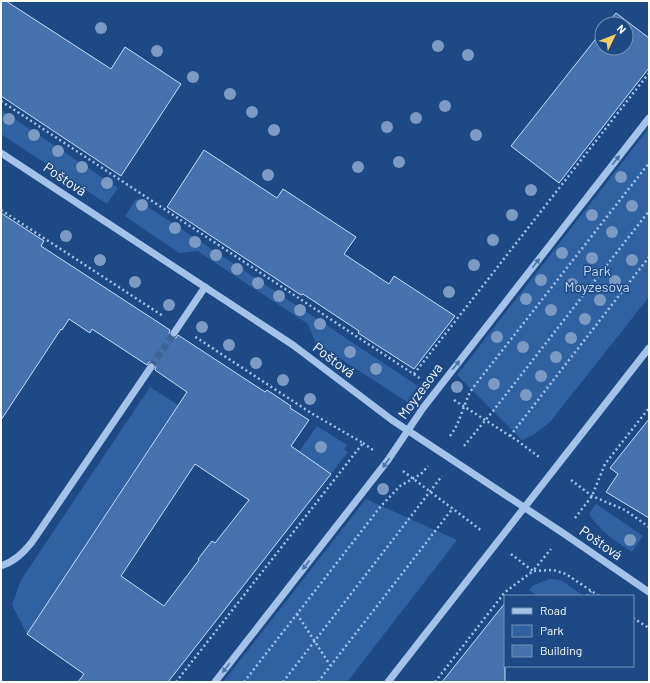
<svg xmlns="http://www.w3.org/2000/svg" width="650" height="683" font-family="Barlow,sans-serif">
	<rect width="100%" height="100%" fill="#1d4984"/>
	<g fill="#3062a2">
		<path d="M 1,110 L 118,188 L 107,204 L 1,134 Z"/>
		<path d="M 649,128 L 649,297 L 550,422 L 533,435 L 522,440 L 457,375 Z"/>
		<path d="M 136,199 L 418,386 L 407,402 L 315,342 L 308,324 L 220,266 L 198,251 L 179,253 L 125,216 Z"/>
		<path d="M 150,387 L 178,405 L 27,634 L 12,605 L 21,580 Z"/>
		<path d="M 317,426 L 347,445 L 344,449 L 348,452 L 331,474 L 299,452 Z"/>
		<path d="M 366,499 L 457,540 L 347,682 L 223,682 Z"/>
		<path d="M 596,504 L 643,536 L 632,552 C 615,541 600,531 589,514 Z"/>
		<path d="M 549,579 L 561,580 L 582,595 L 581,596 L 538,596 L 529,590 L 534,585 Z"/>
	</g>
	<g fill="#4572ad" stroke="#c8ddf8" fill-rule="evenodd">
		<path d="M 1,1 L 6,1 L 111,69 L 125,47 L 181,84 L 121,176 L 1,96 Z"/>
		<path d="M 616,13 L 649,38 L 649,68 L 559,183 L 511,146 L 602,31 L 602,48 L 626,48 L 626,24 L 607,24 Z"/>
		<path d="M 204,150 L 277,198 L 283,189 L 356,237 L 344,254 L 389,284 L 394,276 L 455,316 L 414,369 L 358,333 L 359,331 L 303,294 L 301,295 L 167,207 Z"/>
		<path d="M 1,213 L 44,241 L 41,246 L 170,330 L 169,333 L 171,337 L 176,338 L 178,335 L 265,392 L 267,390 L 291,406 L 290,408 L 309,420 L 291,446 L 331,474 L 168,682 L 78,682 L 84,674 L 27,634 L 187,392 L 155,370 L 156,365 L 153,363 L 149,362 L 147,365 L 92,329 L 90,333 L 69,319 L 62,330 L 61,329 L 1,420 ZM 195,464 L 249,500 L 215,543 L 212,541 L 198,559 L 199,560 L 164,606 L 121,576 Z"/>
		<path d="M 649,419 L 649,518 L 606,492 L 618,474 L 610,468 Z"/>
		<path d="M 505,603 L 505,682 L 442,682 Z"/>
	</g>
	<g fill="none" stroke-linecap="round" stroke-linejoin="round">
		<path stroke="#3f6496" stroke-width="7" stroke-dasharray="7 3.5" stroke-linecap="butt" d="M 151,367 L 174,333"/>
		<g stroke="#a3c3ea" stroke-width="2.5" stroke-dasharray="2 3" stroke-linecap="butt">
			<path d="M 1,101 L 421,379"/>
			<path d="M 1,210 L 163,316"/>
			<path d="M 414,374 L 649,73"/>
			<path d="M 454,400 L 518,441 L 539,457"/>
			<path d="M 450,436 C 461,422 463,404 472,389 L 649,163"/>
			<path d="M 510,436 L 649,257"/>
			<path d="M 363,443 L 373,450"/>
			<path d="M 464,446 L 493,411 L 649,211"/>
			<path d="M 403,471 L 482,531"/>
			<path d="M 571,480 L 592,496 L 625,510 L 649,527"/>
			<path d="M 575,518 L 592,496 L 605,464 L 649,408"/>
			<path d="M 511,554 L 533,571 L 551,549"/>
			<path d="M 587,596 L 591,591"/>
			<path d="M 297,614 L 330,665"/>
			<path d="M 633,618 L 649,628"/>
			<path d="M 176,682 L 363,443 L 311,413 L 194,336"/>
			<path d="M 244,682 L 381,506 L 400,486 L 421,474 L 428,466"/>
			<path d="M 283,682 L 442,476"/>
			<path d="M 318,682 L 453,508"/>
			<path d="M 435,682 L 505,592 L 533,571 L 553,570 L 566,574 L 599,596"/>
		</g>
		<g stroke="#a3c3ea" stroke-width="7">
			<path d="M 1,153 L 293,345 L 392,420 L 563,533 L 649,592"/>
			<path d="M 174,333 L 205,287"/>
			<path d="M 1,566 C 15,561 23,553 32,542 L 151,367"/>
			<path d="M 215,682 L 388,460 L 423,408 L 649,118"/>
			<path d="M 388,682 L 649,348"/>
		</g>
	</g>
	<g fill="#7b9ac4">
		<circle cx="101" cy="28" r="6"/>
		<circle cx="438" cy="46" r="6"/>
		<circle cx="157" cy="51" r="6"/>
		<circle cx="468" cy="55" r="6"/>
		<circle cx="193" cy="77" r="6"/>
		<circle cx="230" cy="94" r="6"/>
		<circle cx="445" cy="106" r="6"/>
		<circle cx="252" cy="112" r="6"/>
		<circle cx="416" cy="118" r="6"/>
		<circle cx="9" cy="119" r="6"/>
		<circle cx="387" cy="127" r="6"/>
		<circle cx="274" cy="130" r="6"/>
		<circle cx="34" cy="135" r="6"/>
		<circle cx="476" cy="135" r="6"/>
		<circle cx="58" cy="151" r="6"/>
		<circle cx="399" cy="162" r="6"/>
		<circle cx="82" cy="167" r="6"/>
		<circle cx="358" cy="167" r="6"/>
		<circle cx="268" cy="175" r="6"/>
		<circle cx="621" cy="177" r="6"/>
		<circle cx="107" cy="183" r="6"/>
		<circle cx="531" cy="190" r="6"/>
		<circle cx="142" cy="205" r="6"/>
		<circle cx="632" cy="206" r="6"/>
		<circle cx="512" cy="215" r="6"/>
		<circle cx="592" cy="215" r="6"/>
		<circle cx="175" cy="228" r="6"/>
		<circle cx="612" cy="232" r="6"/>
		<circle cx="66" cy="236" r="6"/>
		<circle cx="493" cy="240" r="6"/>
		<circle cx="195" cy="242" r="6"/>
		<circle cx="562" cy="253" r="6"/>
		<circle cx="216" cy="255" r="6"/>
		<circle cx="592" cy="258" r="6"/>
		<circle cx="100" cy="260" r="6"/>
		<circle cx="632" cy="260" r="6"/>
		<circle cx="474" cy="265" r="6"/>
		<circle cx="237" cy="269" r="6"/>
		<circle cx="541" cy="280" r="6"/>
		<circle cx="615" cy="281" r="6"/>
		<circle cx="135" cy="282" r="6"/>
		<circle cx="258" cy="283" r="6"/>
		<circle cx="572" cy="284" r="6"/>
		<circle cx="449" cy="292" r="6"/>
		<circle cx="279" cy="296" r="6"/>
		<circle cx="526" cy="299" r="6"/>
		<circle cx="600" cy="300" r="6"/>
		<circle cx="169" cy="305" r="6"/>
		<circle cx="300" cy="310" r="6"/>
		<circle cx="551" cy="310" r="6"/>
		<circle cx="585" cy="319" r="6"/>
		<circle cx="320" cy="324" r="6"/>
		<circle cx="202" cy="327" r="6"/>
		<circle cx="497" cy="337" r="6"/>
		<circle cx="571" cy="338" r="6"/>
		<circle cx="229" cy="345" r="6"/>
		<circle cx="523" cy="347" r="6"/>
		<circle cx="350" cy="352" r="6"/>
		<circle cx="556" cy="357" r="6"/>
		<circle cx="256" cy="363" r="6"/>
		<circle cx="376" cy="369" r="6"/>
		<circle cx="541" cy="376" r="6"/>
		<circle cx="283" cy="380" r="6"/>
		<circle cx="494" cy="384" r="6"/>
		<circle cx="457" cy="387" r="6"/>
		<circle cx="526" cy="395" r="6"/>
		<circle cx="310" cy="399" r="6"/>
		<circle cx="321" cy="447" r="6"/>
		<circle cx="383" cy="489" r="6"/>
		<circle cx="630" cy="540" r="6"/>
	</g>
	<defs><path id="oneway-solid" d="M-6-.8H1V-3.2L6.5 0L1 3.2V.8H-6Z"/></defs>
	<g fill="#4c74a8">
		<use href="#oneway-solid" transform="translate(616 160) rotate(-52)"/>
		<use href="#oneway-solid" transform="translate(536 263) rotate(-52)"/>
		<use href="#oneway-solid" transform="translate(456 365) rotate(-52)"/>
		<use href="#oneway-solid" transform="translate(386 463) rotate(126)"/>
		<use href="#oneway-solid" transform="translate(306 565) rotate(128)"/>
		<use href="#oneway-solid" transform="translate(226 668) rotate(128)"/>
	</g>
	<g text-anchor="middle" stroke-width="3" stroke-linejoin="round" paint-order="stroke">
		<g font-size="14" fill="#fff" stroke="#1d4984">
			<text transform="translate(65 179) rotate(34)" y="5">Poštová</text>
			<text transform="translate(334 360) rotate(37)" y="5">Poštová</text>
			<text transform="translate(420 391) rotate(-54)" y="5">Moyzesova</text>
			<text transform="translate(601 543) rotate(35)" y="5">Poštová</text>
		</g>
		<g font-size="14" fill="#c8ddf8" stroke="#1d4984">
			<text x="597" y="276">Park<tspan x="597" dy="16">Moyzesova</tspan></text>
		</g>
	</g>
	<rect width="650" height="683" fill="none" stroke="#ffffff" stroke-width="4"/>
	<rect x="504" y="595" width="130" height="72" fill="#1d4984" stroke="#7792b5"/>
	<rect x="512" y="608" width="20" height="6" fill="#a3c3ea" stroke="#7792b5"/>
	<text x="540" y="615" font-size="12" fill="#ffffff">Road</text>
	<rect x="512" y="625" width="20" height="12" fill="#3062a2" stroke="#7792b5"/>
	<text x="540" y="635" font-size="12" fill="#ffffff">Park</text>
	<rect x="512" y="645" width="20" height="12" fill="#4572ad" stroke="#7792b5"/>
	<text x="540" y="655" font-size="12" fill="#ffffff">Building</text>
	<g transform="translate(614 36) rotate(47)"><circle r="19" fill="#1d4984" stroke="#7792b5"/>
	<path d="M0-3L7 15L0 10L-7 15Z" fill="#facf61"/>
	<text y="-6" font-size="11" font-weight="bold" text-anchor="middle" fill="#ffffff">N</text>
	</g>
</svg>
